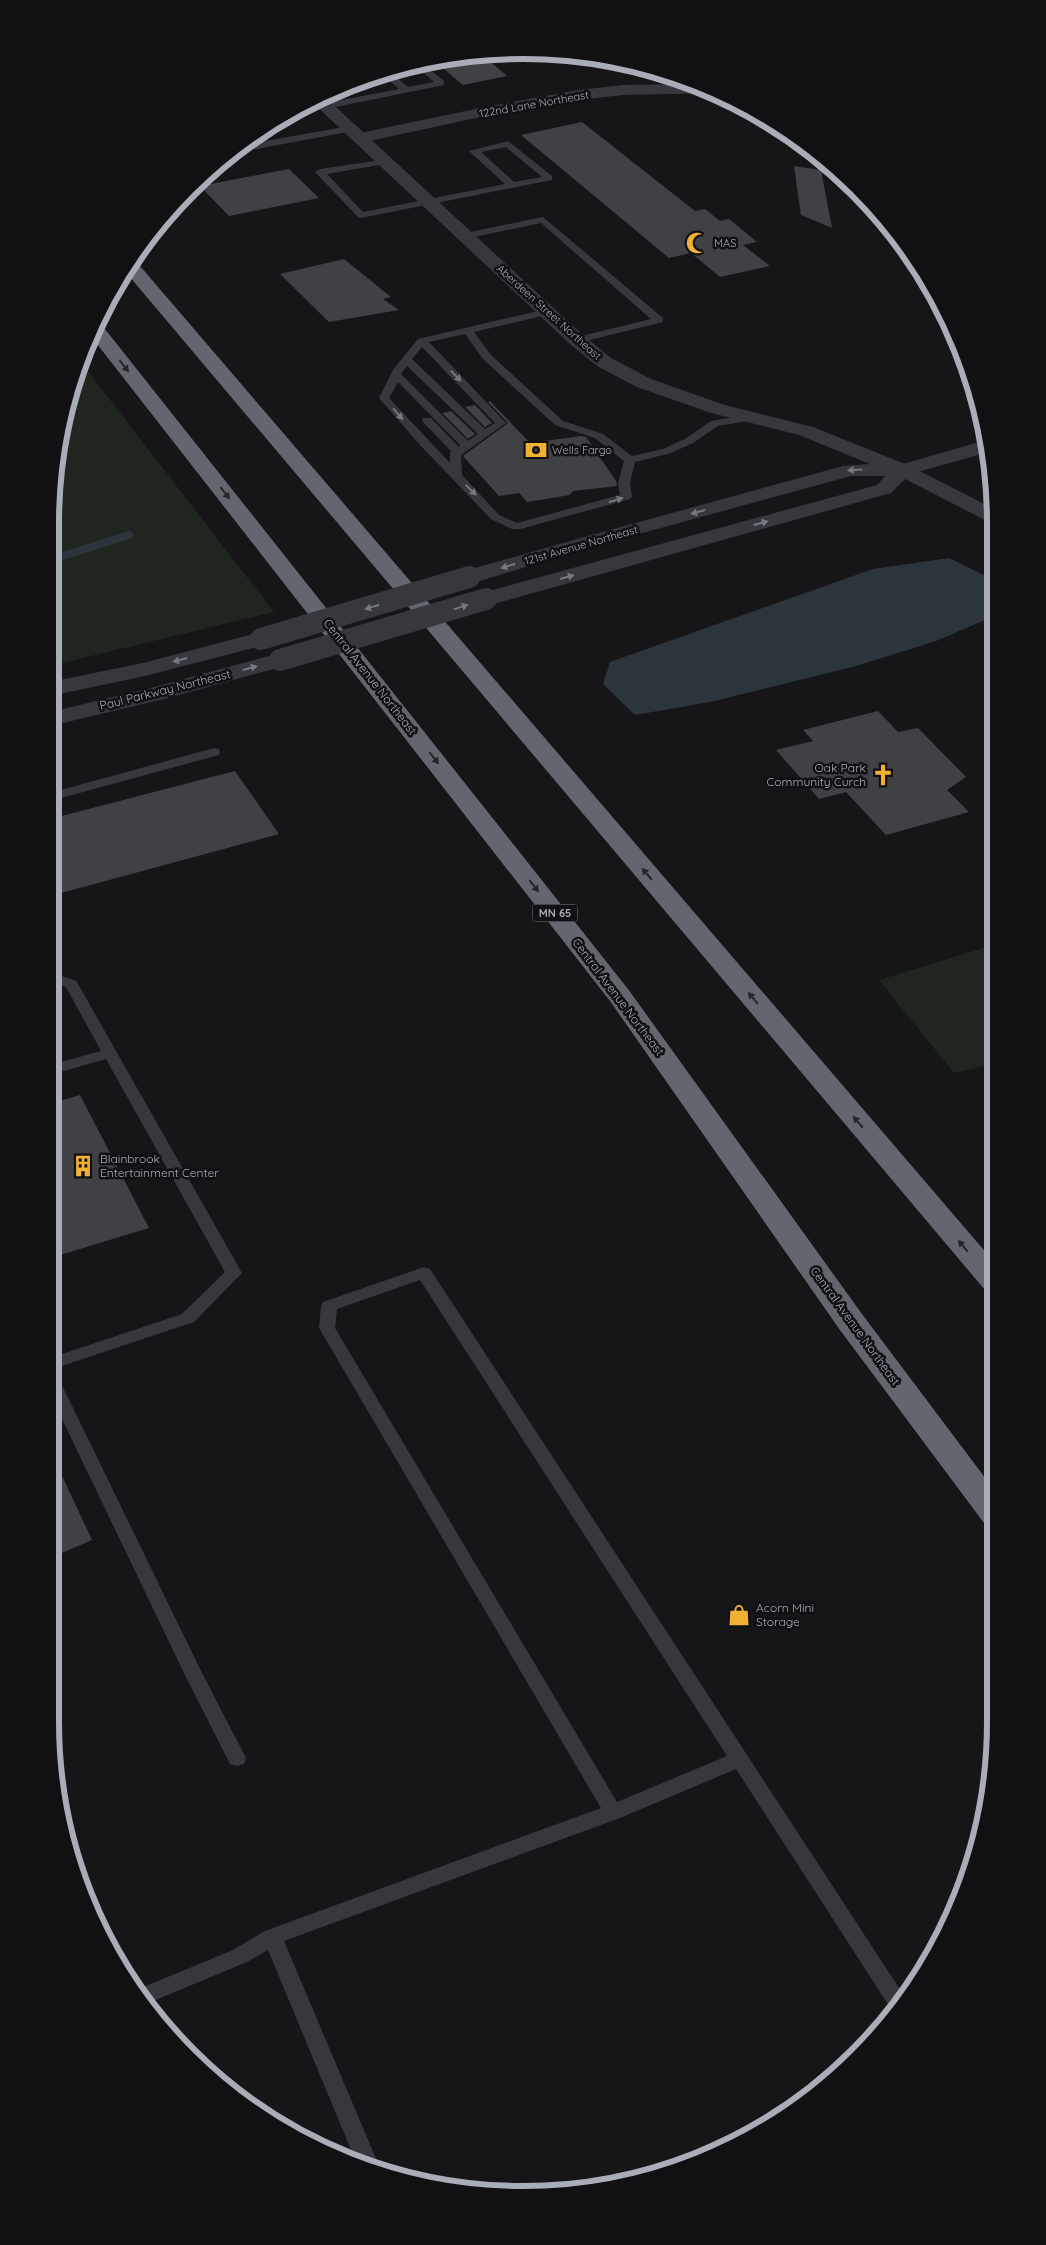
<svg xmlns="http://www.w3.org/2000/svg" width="1046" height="2245" font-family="Quicksand,sans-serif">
	<rect width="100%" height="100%" fill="#161618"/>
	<g fill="#1e261f">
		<path d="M 80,361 L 274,612 L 50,666 L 50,523 L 59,431 Z"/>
		<path d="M 993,945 L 994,1064 L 954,1073 L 879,980 Z"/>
	</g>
	<path fill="#2c353c" d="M 949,558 L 992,579 L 992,617 L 936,641 L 856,666 L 710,702 L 635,715 L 603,684 L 610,662 L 873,569 Z"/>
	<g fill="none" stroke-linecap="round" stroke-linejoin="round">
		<path stroke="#2c353c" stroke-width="8" d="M 50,560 L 129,535"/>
	</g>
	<g fill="#404145">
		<path d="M 481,54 L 507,76 L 463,85 L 432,59 Z"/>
		<path d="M 582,122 L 695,211 L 705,209 L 720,221 L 729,219 L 757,242 L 743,245 L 770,266 L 720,277 L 691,253 L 669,258 L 521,135 Z"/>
		<path d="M 794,166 L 821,170 L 832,228 L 801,215 Z"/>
		<path d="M 289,169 L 319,198 L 229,216 L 200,186 Z"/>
		<path d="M 344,259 L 391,297 L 383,299 L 399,310 L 329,322 L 280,274 Z"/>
		<path d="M 490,401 L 530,443 L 581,436 L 586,437 L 616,481 L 617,486 L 573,491 L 570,495 L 527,502 L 519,493 L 499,496 L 463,456 L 508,423 L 488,402 Z"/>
		<path d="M 475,405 L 492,423 L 485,427 L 465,407 Z"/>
		<path d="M 451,411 L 475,434 L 468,439 L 442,413 Z"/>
		<path d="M 878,711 L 898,732 L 918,728 L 966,777 L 947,790 L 969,812 L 886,835 L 846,792 L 819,799 L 776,750 L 813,741 L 803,730 Z"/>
		<path d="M 235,771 L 279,834 L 50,896 L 50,819 Z"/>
		<path d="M 80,1095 L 149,1228 L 50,1258 L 50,1104 Z"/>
		<path d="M 50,1450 L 92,1540 L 50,1558 Z"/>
	</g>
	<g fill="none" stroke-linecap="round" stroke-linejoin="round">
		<g fill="#37383d" fill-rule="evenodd">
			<path d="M 421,62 L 444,81 L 444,85 L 326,109 L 322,106 L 326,103 L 399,89 L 382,74 L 390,72 L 408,87 L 434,82 L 414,64 Z"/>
			<path d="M 318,99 L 324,101 L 305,106 Z"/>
			<path d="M 350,126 L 355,129 L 353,131 L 240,152 L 236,150 L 242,145 Z"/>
			<path d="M 508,141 L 552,176 L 552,180 L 361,218 L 358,217 L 315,172 L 320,169 L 388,159 L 390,161 L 385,164 L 327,174 L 363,212 L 505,184 L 469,151 ZM 506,147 L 542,177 L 514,182 L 481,152 Z"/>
			<path d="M 543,217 L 663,318 L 663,322 L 577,343 L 573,342 L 573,338 L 651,319 L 541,223 L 465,239 L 460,236 L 465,233 Z"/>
			<path d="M 547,309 L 552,312 L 551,314 L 474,332 L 491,355 L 563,421 L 603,434 L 632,456 L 663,449 L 685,439 L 711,421 L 753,414 L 758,417 L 753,420 L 718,426 L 693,443 L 671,453 L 635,462 L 630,483 L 632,497 L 630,499 L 520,529 L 512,529 L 491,519 L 420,445 L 379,398 L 393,370 L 418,339 ZM 465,334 L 483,359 L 555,425 L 595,438 L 624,461 L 618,483 L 620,495 L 517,523 L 499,515 L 462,475 L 461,455 L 506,423 L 429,342 ZM 422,347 L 495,423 L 485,429 L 412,359 ZM 407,366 L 478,434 L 468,441 L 401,374 ZM 398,382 L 460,445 L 459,447 L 431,418 L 423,418 L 422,420 L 423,422 L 451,451 L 450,454 L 450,463 L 389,398 Z"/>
			<path d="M 214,748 L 219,749 L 220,752 L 219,755 L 50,801 L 50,793 Z"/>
			<path d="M 50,972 L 76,981 L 78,984 L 242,1273 L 194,1322 L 50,1370 L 50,1358 L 182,1314 L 225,1272 L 106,1059 L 50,1075 L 50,1065 L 101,1051 L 66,987 L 50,981 Z"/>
			<path d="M 424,1267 L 430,1269 L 903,1994 L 893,2010 L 891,2009 L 736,1769 L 620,1818 L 284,1941 L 377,2161 L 375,2165 L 354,2157 L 268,1950 L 247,1962 L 146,2004 L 136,1990 L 233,1950 L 265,1931 L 601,1808 L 319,1328 L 321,1306 L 323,1302 ZM 420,1280 L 727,1756 L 617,1802 L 335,1328 L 337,1309 Z"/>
			<path d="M 50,1371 L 56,1373 L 58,1377 L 201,1671 L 246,1758 L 244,1764 L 237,1766 L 230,1764 L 184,1673 L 50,1394 Z"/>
		</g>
		<g fill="#37383d" fill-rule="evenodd">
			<path d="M 699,84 L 715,93 L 623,95 L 579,100 L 485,116 L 360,143 L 354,142 L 352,138 L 354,134 L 360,133 L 485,107 L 579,90 L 623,85 Z"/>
			<path d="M 986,440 L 989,452 L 903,476 L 896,474 L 893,470 L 896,466 Z"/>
		</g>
		<g fill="#37383d" fill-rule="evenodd">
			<path d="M 324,96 L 584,336 L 611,358 L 651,379 L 725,405 L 813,427 L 910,466 L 992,508 L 992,522 L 985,520 L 905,479 L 891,493 L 494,604 L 486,606 L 478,604 L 475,599 L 478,594 L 877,485 L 885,476 L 851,476 L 584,549 L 477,582 L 469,583 L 461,582 L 458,577 L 461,572 L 570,541 L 843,466 L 870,464 L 799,435 L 711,413 L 637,387 L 597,366 L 570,344 L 312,102 Z"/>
			<path d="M 261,632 L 269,634 L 272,639 L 269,644 L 145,676 L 50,696 L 50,682 L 143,663 Z"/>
			<path d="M 280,653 L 288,655 L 291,660 L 288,665 L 164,699 L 50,726 L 50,712 L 151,688 Z"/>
		</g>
		<g fill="#63666e" fill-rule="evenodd">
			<path d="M 131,258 L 134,259 L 995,1263 L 995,1293 L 985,1290 L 124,270 Z"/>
			<path d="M 96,323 L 101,324 L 628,989 L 862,1314 L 995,1491 L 995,1526 L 984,1523 L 840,1330 L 610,1001 L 90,335 Z"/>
		</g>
		<g stroke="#37383d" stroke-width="22">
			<path d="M 261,639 L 469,577"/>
			<path d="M 280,660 L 486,599"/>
		</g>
	</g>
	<defs><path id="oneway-solid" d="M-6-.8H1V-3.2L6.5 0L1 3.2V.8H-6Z" transform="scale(1.25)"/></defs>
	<g fill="#26262a">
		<use href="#oneway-solid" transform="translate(124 366) rotate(52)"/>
		<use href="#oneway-solid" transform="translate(225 493) rotate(52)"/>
		<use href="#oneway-solid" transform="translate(434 758) rotate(52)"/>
		<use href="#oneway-solid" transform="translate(647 874) rotate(-130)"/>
		<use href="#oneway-solid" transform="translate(534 886) rotate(52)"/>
		<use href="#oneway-solid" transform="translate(753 998) rotate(-130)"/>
		<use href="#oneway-solid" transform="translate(858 1122) rotate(-130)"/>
		<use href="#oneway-solid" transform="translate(963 1246) rotate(-130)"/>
	</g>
	<g fill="#757881">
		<use href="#oneway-solid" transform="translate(456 376) rotate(46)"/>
		<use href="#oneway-solid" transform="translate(398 414) rotate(49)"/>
		<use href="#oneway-solid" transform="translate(855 470) rotate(177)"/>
		<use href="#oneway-solid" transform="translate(471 490) rotate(45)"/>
		<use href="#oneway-solid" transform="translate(616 500) rotate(-17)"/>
		<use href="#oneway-solid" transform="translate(698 512) rotate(165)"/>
		<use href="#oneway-solid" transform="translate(761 523) rotate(-15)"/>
		<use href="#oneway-solid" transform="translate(508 566) rotate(163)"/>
		<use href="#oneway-solid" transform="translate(567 577) rotate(-15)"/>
		<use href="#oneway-solid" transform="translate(372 607) rotate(163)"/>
		<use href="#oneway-solid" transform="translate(461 607) rotate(-17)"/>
		<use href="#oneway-solid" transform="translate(180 660) rotate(165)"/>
		<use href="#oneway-solid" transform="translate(250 668) rotate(-15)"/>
	</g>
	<defs>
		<g id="mosque-bare" transform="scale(1.725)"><path d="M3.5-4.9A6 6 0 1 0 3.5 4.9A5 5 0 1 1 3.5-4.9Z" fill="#f2b134" stroke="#111113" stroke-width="2.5" paint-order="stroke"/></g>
		<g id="bank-bare" transform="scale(1.725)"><path d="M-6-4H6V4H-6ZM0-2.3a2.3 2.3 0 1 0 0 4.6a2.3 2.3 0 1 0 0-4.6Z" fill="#f2b134" stroke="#111113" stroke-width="2.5" paint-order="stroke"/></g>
		<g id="church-bare" transform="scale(1.725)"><path d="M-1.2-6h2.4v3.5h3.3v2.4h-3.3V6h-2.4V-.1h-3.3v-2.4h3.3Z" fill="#f2b134" stroke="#111113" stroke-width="2.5" paint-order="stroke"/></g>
		<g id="building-bare" transform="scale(1.725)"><path d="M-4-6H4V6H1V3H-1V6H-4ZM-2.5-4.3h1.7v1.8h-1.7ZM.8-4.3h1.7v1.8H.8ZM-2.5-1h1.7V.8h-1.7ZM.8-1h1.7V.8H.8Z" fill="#f2b134" stroke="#111113" stroke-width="2.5" paint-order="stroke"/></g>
		<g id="shop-bare" transform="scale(1.725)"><path d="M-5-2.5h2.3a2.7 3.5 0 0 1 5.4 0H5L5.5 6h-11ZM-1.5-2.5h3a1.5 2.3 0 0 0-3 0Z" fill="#f2b134" stroke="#111113" stroke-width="2.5" paint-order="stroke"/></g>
	</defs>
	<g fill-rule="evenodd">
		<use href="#mosque-bare" x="697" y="243"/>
		<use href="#bank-bare" x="536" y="450"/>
		<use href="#church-bare" x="883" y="775"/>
		<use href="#building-bare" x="83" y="1166"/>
		<use href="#shop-bare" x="739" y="1615"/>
	</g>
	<g text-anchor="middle" stroke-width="5" stroke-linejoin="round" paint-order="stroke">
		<g font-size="11" fill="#a8adb8" stroke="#111113">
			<text transform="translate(534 104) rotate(-10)" y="4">122nd Lane Northeast</text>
			<text transform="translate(549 312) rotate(42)" y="4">Aberdeen Street Northeast</text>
			<text transform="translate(581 545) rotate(-16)" y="4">121st Avenue Northeast</text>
		</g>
		<g font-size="11" fill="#a8adb8" stroke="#111113" text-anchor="start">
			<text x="714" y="247">MAS</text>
			<text x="552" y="454">Wells Fargo</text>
		</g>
		<rect fill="#111113" stroke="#7b7e86" stroke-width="1" x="532.5" y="904.5" width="45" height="17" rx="4"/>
		<g font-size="11" font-weight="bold" fill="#a8adb8">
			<text x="555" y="917">MN 65</text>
		</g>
		<g font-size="12" fill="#a8adb8" stroke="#111113">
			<text transform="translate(370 677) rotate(52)" y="4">Central Avenue Northeast</text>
			<text transform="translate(165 690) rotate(-14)" y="4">Paul Parkway Northeast</text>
			<text transform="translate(618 997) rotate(53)" y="4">Central Avenue Northeast</text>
			<text transform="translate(855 1326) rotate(54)" y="4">Central Avenue Northeast</text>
		</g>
		<g font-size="12" fill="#a8adb8" stroke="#111113" text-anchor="start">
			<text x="866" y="772" text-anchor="end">Oak Park<tspan x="866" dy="14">Community Curch</tspan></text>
			<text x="100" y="1163">Blainbrook<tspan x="100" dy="14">Entertainment Center</tspan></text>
			<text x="756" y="1612">Acorn Mini<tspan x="756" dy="14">Storage</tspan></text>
		</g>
	</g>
	<path d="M0 0H1046V2245H0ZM523 59H523A464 464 0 0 1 987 523V1722A464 464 0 0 1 523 2186H523A464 464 0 0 1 59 1722V523A464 464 0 0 1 523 59Z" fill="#111113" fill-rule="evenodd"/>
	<path fill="none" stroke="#a8adb8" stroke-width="6" d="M523 59H523A464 464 0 0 1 987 523V1722A464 464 0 0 1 523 2186H523A464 464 0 0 1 59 1722V523A464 464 0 0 1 523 59Z"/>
</svg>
